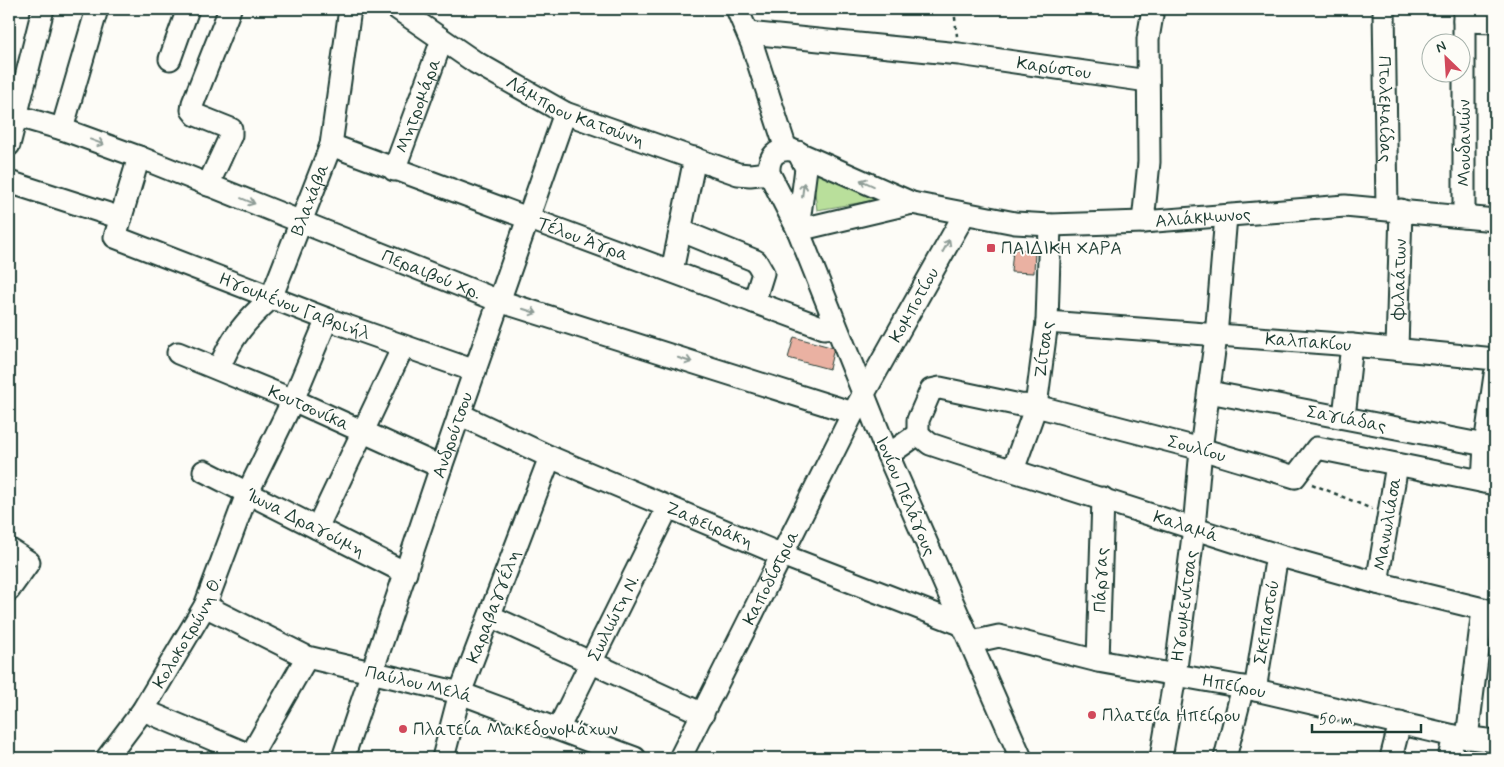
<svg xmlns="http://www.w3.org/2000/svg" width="1504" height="767" font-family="Mynerve,sans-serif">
	<rect width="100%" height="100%" fill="#fdfcf7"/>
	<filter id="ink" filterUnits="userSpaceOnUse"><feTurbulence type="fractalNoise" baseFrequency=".02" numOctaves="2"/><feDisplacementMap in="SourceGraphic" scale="10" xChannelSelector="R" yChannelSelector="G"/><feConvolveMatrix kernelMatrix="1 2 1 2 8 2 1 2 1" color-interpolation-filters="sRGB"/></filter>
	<g filter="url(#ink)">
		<path fill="#b9df9b" stroke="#6c8e68" d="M 812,166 L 882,199 L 817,210 Z"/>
		<g fill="#eab1a2" stroke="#1f3d34">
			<path d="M 1013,249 L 1035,250 L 1034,273 L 1011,272 Z"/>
			<path d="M 794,337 L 834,348 L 829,369 L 788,358 Z"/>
		</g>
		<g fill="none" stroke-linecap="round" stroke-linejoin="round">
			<g stroke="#1f3d34" stroke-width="25">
				<g id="minor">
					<path id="s1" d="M 398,9 L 475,62 L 565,113 L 738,174 L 750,175 L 769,173"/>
					<path d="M 737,9 L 752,44 L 786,149"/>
					<path id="s2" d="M 1384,9 L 1387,209"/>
					<path d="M 1464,21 L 1495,22"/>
					<path id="s3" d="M 748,33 L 959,54 L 1148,81"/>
					<path d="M 170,59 L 188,9"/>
					<path id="s4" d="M 17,116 L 62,129 L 139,157 L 499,301 L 853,413"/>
					<path d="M 62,129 L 97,9"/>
					<path d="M 9,145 L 43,9"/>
					<path id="s5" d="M 331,145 L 824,328 L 835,327"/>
					<path id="s6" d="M 139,157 L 115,237 L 327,319 L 475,371"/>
					<path id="s7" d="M 394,170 L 442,40"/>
					<path d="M 9,182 L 121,218"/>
					<path d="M 208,185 L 231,135 L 231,129 L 196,115 L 192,110 L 193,103 L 230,9"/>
					<path d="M 1464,217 L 1464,9"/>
					<path d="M 1143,222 L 1149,162 L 1148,39 L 1153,9"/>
					<path d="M 798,230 L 912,203"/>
					<path d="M 798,230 L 806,168 L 798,152"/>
					<path d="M 682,231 L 756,261 L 763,273 L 754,302"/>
					<path d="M 672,271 L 695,158"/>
					<path id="s8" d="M 1047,322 L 1352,345 L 1495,359"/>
					<path id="s9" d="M 1397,349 L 1401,210"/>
					<path id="s10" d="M 178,353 L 293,400 L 441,467"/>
					<path id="s11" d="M 219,369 C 230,339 247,319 271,298 L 331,145 L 350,9"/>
					<path id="s12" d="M 1209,392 L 1485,445"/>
					<path id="s13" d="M 459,414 L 550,457 L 782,555 L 963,625"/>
					<path d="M 1344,417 L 1352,345"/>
					<path id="s14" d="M 918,434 L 918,420 L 931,390 L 940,388 L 1020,405 L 1036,406 L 1201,449 L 1295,477 L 1317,448 L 1495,484"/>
					<path id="s15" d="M 888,455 L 918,434 L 930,444 L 957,453 L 1277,555 L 1377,583 L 1495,612"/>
					<path id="s16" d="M 1013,470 L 1036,406 L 1047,322 L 1050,225"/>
					<path id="s17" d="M 204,471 L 406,573"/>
					<path d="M 1483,482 L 1485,445 L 1495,375"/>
					<path d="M 317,528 L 403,347"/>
					<path d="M 9,549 L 29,562 L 9,590"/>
					<path id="s18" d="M 1377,583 L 1397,465"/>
					<path id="s19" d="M 205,606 L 307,657 L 460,693 L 635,758"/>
					<path d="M 490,616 L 703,714"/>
					<path id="s20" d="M 972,642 L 999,636 L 1098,661 L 1243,687 L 1454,736 L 1495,741"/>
					<path id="s21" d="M 1098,661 L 1103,498"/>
					<path id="s22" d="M 1255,690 L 1277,555"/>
					<path d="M 143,710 L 257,758"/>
					<path id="s23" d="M 558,729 L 668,507"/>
					<path d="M 1467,738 L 1483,610"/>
					<path d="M 251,755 L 307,657"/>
					<path id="s24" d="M 107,758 L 143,710 L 205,606 L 247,494 L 293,400 L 327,319"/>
					<path id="s25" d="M 343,758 L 441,467 L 565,113"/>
					<path id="s26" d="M 443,758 L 460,693 L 550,457"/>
					<path id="s27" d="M 680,758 L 853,413 L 964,215"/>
					<path id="s28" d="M 1021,758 L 888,455 L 798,230 L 769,173 C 768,157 776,148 792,150 L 912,203 L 1015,223 L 1050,225 L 1143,222 L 1345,206 L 1495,220"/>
					<path id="s29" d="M 1161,758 L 1175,676 L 1194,528 L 1201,449 L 1216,336 L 1226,216"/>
					<path d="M 1225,758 L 1243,687"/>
					<path d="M 1391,758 L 1400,723"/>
					<path d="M 1449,758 L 1454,736"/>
				</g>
			</g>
			<g stroke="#1f3d34" stroke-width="2.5" stroke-dasharray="4 4" stroke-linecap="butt">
				<path d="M 954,9 L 957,36"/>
				<path d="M 1312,484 L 1372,509"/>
			</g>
			<use href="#minor" stroke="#fdfcf7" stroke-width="21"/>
		</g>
		<defs><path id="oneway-shaft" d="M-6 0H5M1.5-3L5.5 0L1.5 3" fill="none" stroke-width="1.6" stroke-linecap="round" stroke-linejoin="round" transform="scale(1.25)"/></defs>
		<g stroke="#8e9c96">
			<use href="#oneway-shaft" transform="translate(97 142) rotate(20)"/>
			<use href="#oneway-shaft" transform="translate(867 183) rotate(-156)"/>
			<use href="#oneway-shaft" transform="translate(803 190) rotate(-83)"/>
			<use href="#oneway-shaft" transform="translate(248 201) rotate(22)"/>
			<use href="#oneway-shaft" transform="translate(946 246) rotate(-61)"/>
			<use href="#oneway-shaft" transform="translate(530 311) rotate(18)"/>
			<use href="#oneway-shaft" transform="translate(685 360) rotate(18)"/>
		</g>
	</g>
	<g fill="#d1495b" stroke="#fdfcf7" stroke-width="2">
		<rect x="986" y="243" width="10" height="10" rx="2.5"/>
		<circle cx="1092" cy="715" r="5"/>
		<circle cx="403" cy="729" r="5"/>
	</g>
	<g text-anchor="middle" stroke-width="4" stroke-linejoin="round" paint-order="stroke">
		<g font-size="18" fill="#1f3d34" stroke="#fdfcf7">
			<text dy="6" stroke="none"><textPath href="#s3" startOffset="308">Καρύστου</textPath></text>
			<text dy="6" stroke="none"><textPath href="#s7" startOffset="69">Μητρομάρα</textPath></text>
			<text dy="6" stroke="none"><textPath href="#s1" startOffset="206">Λάμπρου Κατσώνη</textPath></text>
			<text dy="6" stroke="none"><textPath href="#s2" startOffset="100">Πτολεμαίδας</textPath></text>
			<text transform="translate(1464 143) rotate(-90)" y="6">Μουδανιών</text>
			<text dy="6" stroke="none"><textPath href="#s11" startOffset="195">Βλαχάβα</textPath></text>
			<text dy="6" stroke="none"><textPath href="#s28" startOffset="1100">Αλιάκμωνος</textPath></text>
			<text dy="6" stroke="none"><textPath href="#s5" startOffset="269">Τέλου Άγρα</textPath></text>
			<text dy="6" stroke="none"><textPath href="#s4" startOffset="444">Περαιβού Χρ.</textPath></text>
			<text dy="6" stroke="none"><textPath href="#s9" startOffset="70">Φιλαάτων</textPath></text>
			<text dy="6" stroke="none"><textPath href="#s27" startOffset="510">Κομποτίου</textPath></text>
			<text dy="6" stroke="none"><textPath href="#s6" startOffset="276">Ηγουμένου Γαβριήλ</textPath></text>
			<text dy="6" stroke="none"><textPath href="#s8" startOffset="262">Καλπακίου</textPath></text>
			<text dy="6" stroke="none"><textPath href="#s16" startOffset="125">Ζίτσας</textPath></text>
			<text dy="6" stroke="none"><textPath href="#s10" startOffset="142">Κουτσονίκα</textPath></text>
			<text dy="6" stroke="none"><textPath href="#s12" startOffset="140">Σαγιάδας</textPath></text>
			<text dy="6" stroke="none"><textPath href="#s25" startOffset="341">Ανδρούτσου</textPath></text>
			<text dy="6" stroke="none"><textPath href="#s14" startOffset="320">Σουλίου</textPath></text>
			<text transform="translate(906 496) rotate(67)" y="6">Ιονίου Πελάγους</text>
			<text dy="6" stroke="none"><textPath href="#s17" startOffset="114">Ίωνα Δραγούμη</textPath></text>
			<text dy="6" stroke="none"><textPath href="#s13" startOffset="274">Ζαφειράκη</textPath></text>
			<text dy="6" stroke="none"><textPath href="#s18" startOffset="60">Μανωλιάσα</textPath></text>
			<text dy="6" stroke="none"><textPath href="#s15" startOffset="321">Καλαμά</textPath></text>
			<text dy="6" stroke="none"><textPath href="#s27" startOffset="202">Καποδίστρια</textPath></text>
			<text dy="6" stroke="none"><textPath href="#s21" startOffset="81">Πάργας</textPath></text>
			<text dy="6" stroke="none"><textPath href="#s26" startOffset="160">Καραβαγγέλη</textPath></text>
			<text dy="6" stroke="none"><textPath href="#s29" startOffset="154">Ηγουμενίτσας</textPath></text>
			<text dy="6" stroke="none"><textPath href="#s23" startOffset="124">Σωλιώτη Ν.</textPath></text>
			<text dy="6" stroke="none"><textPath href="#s22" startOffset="69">Σκεπαστού</textPath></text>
			<text dy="6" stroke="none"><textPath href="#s24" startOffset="150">Κολοκοτρώνη Θ.</textPath></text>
			<text dy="6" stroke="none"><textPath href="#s19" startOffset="229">Παύλου Μελά</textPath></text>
			<text dy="6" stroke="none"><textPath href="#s20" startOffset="268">Ηπείρου</textPath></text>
		</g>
		<g font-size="18" fill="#1f3d34" stroke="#fdfcf7" text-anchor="start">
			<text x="1001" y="254">ΠΑΙΔΙΚΗ ΧΑΡΑ</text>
			<text x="1102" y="721">Πλατεία Ηπείρου</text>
			<text x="413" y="735">Πλατεία Μακεδονομάχων</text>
		</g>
	</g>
	<rect width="1504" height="767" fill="none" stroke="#fdfcf7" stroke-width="30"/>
	<rect x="15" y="15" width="1474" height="737" fill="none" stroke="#1f3d34" stroke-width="2" filter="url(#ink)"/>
	<g transform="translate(1446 58) rotate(335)"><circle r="24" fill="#fdfcf7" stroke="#a4b0a9"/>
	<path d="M0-4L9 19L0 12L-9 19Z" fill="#d1495b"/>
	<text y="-8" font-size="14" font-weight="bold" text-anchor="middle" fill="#1f3d34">N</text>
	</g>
	<path d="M1312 724v8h109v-8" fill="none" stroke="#1f3d34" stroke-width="2.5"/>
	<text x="1319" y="724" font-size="15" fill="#1f3d34" stroke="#fdfcf7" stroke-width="4" paint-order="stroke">50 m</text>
</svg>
